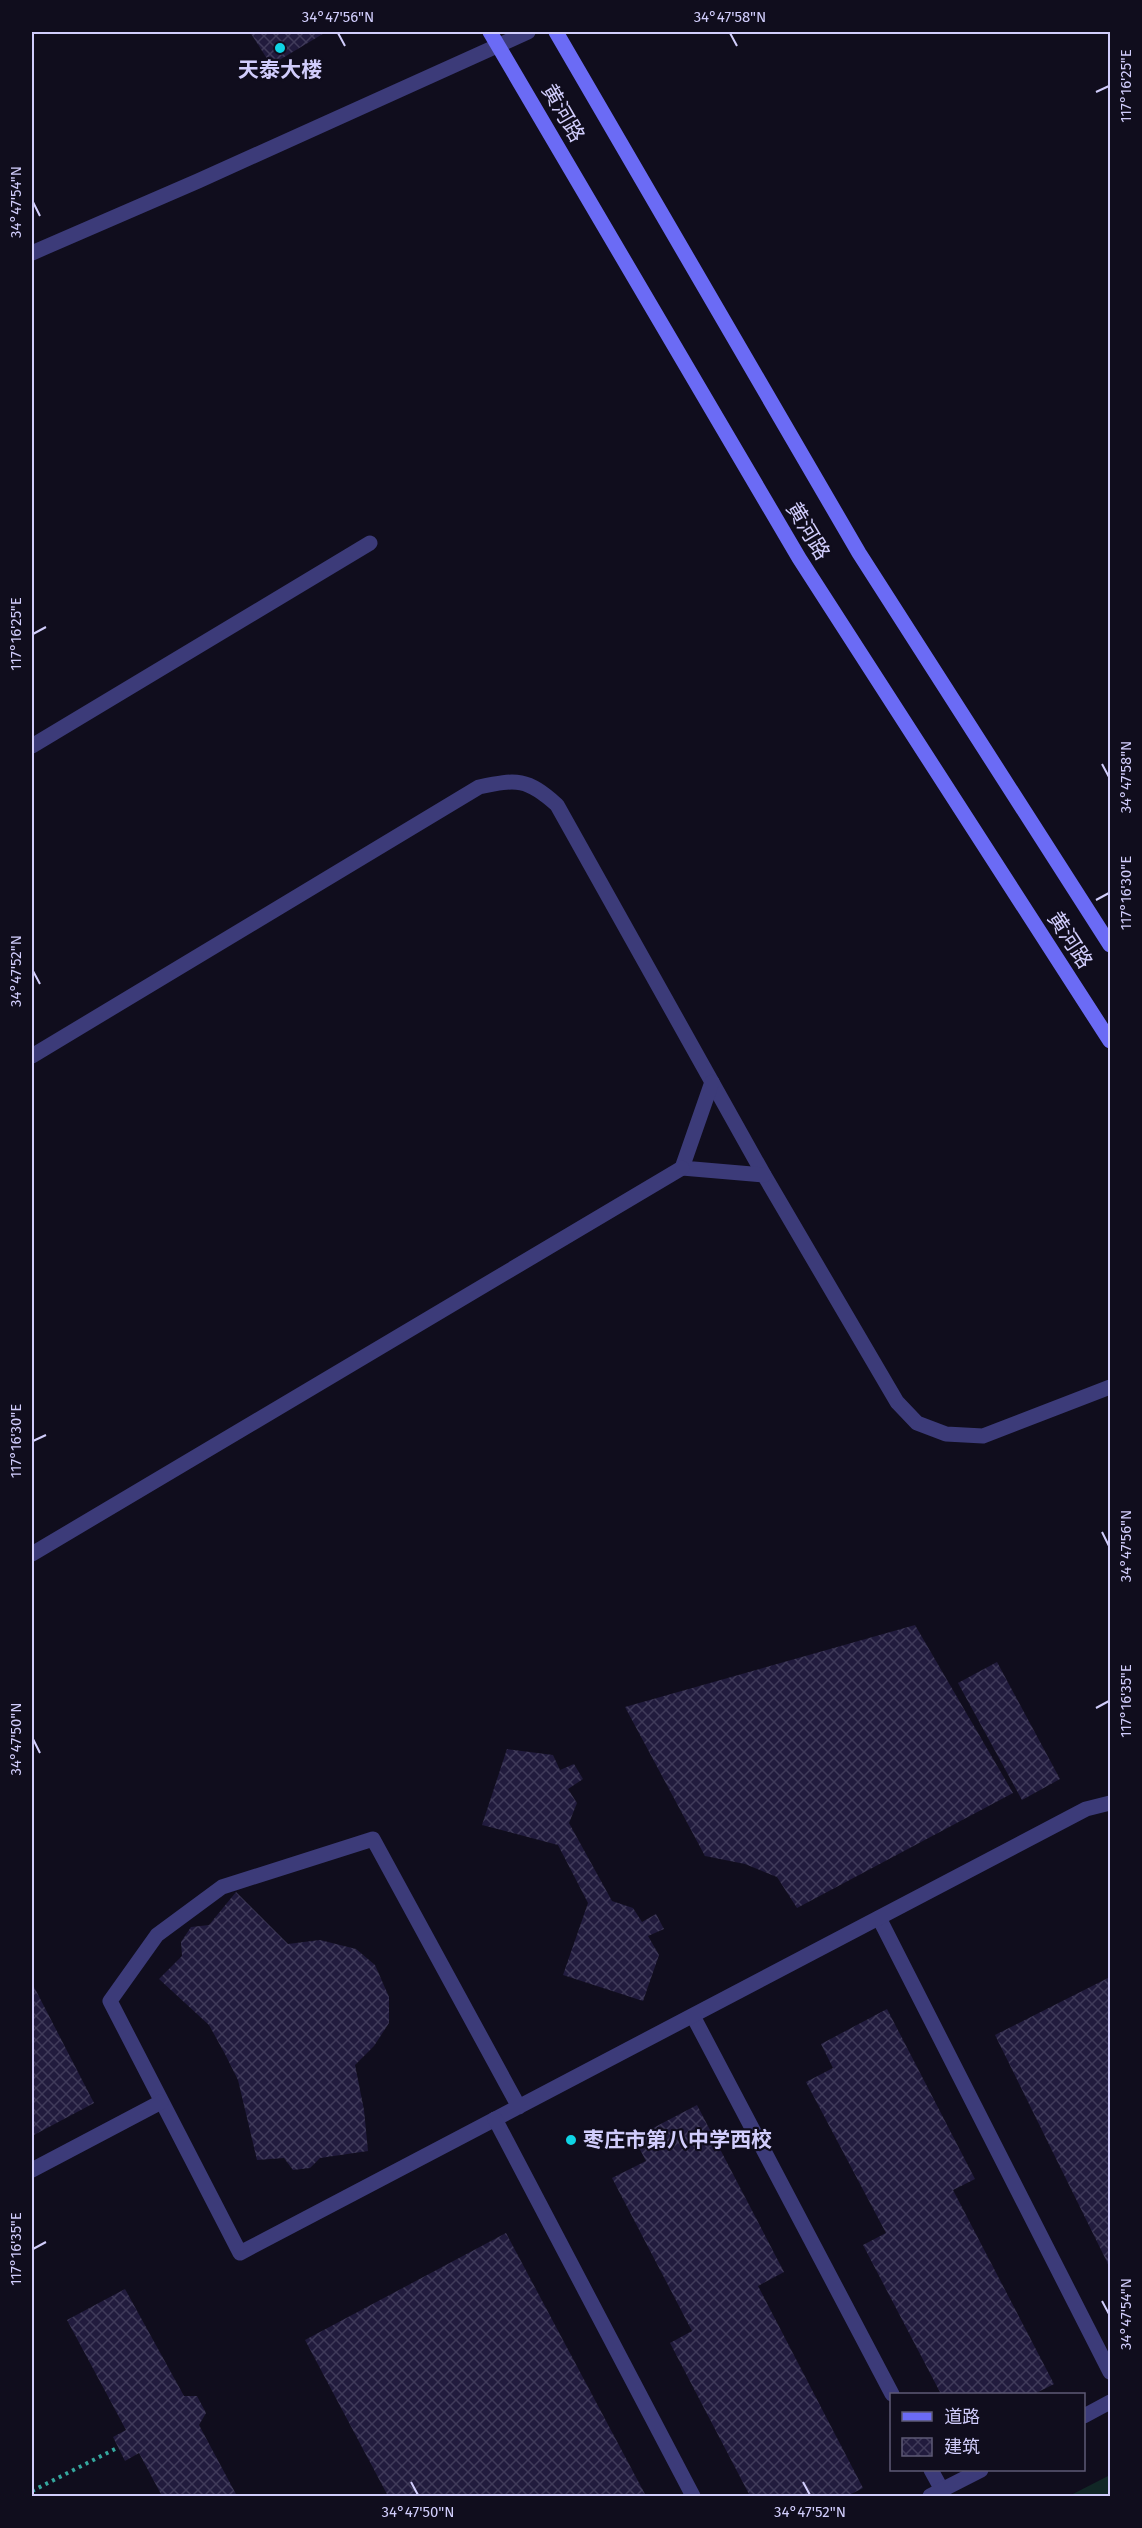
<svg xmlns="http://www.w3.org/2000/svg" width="1142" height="2528" font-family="'Fira Sans','Noto Sans SC',sans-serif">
	<defs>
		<pattern id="building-cross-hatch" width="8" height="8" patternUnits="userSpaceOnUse" patternTransform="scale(1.5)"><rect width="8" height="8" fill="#211b3d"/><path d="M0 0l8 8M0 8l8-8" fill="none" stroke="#403b5a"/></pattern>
	</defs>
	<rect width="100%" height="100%" fill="#100d1d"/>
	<path fill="#112726" d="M 1110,2475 L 1110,2496 L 1069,2496 Z"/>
	<g fill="url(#building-cross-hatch)">
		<path d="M 250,32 L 326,32 L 271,65 Z"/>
		<path d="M 915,1625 L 1013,1793 L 797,1908 L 777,1877 L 745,1864 L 705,1856 L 625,1707 Z"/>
		<path d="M 997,1662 L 1060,1779 L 1022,1800 L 958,1683 Z"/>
		<path d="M 507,1749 L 553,1755 L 560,1770 L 574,1764 L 583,1779 L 568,1789 L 577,1803 L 569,1823 L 612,1901 L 633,1908 L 642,1922 L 656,1914 L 664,1929 L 648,1936 L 659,1955 L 643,2001 L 563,1975 L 588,1903 L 558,1845 L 482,1825 Z"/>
		<path d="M 236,1892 L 288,1944 L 320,1940 L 356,1949 L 375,1965 L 389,1997 L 389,2023 L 374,2046 L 355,2065 L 364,2110 L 368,2151 L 320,2158 L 310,2168 L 293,2170 L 284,2158 L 257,2160 L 238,2080 L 225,2054 L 209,2025 L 159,1979 L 182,1956 L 181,1942 L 191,1927 L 209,1925 Z"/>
		<path d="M 1110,1977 L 1110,2268 L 995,2035 Z"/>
		<path d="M 32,1983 L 94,2103 L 32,2136 Z"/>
		<path d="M 887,2009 L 975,2179 L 953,2190 L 1054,2384 L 1034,2394 L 941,2394 L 863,2245 L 886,2233 L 806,2082 L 833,2068 L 821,2044 Z"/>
		<path d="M 697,2105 L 784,2272 L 758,2286 L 863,2488 L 847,2496 L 750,2496 L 670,2343 L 692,2331 L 612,2178 L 646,2161 L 634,2138 Z"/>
		<path d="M 506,2233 L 646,2496 L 388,2496 L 305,2340 Z"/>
		<path d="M 125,2289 L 184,2396 L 197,2396 L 206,2413 L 199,2425 L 237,2496 L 162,2496 L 139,2453 L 125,2461 L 113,2437 L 126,2430 L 67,2320 Z"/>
	</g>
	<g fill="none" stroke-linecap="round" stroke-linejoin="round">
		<path stroke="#35a79e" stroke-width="4" stroke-dasharray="3 4.5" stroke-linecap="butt" d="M 32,2491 L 119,2447"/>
		<g stroke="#3c3b79" stroke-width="15">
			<path d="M 879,1918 L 1110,2372"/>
			<path d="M 693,2016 L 892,2394"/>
			<path d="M 519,2107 L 373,1839 L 222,1887 L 157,1935 L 110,2001 L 240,2253 L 1086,1809 L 1110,1803"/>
			<path d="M 495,2119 L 693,2496"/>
			<path d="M 32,2170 L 161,2102"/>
			<path d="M 1084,2416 L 1110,2402"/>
			<path d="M 931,2470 L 942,2490"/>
			<path d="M 930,2496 L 981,2470"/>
		</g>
		<g stroke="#3c3b79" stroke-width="15">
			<path d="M 32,253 L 198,181 L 528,32"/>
			<path d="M 32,746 L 370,543"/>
			<path d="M 32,1056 L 479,787 C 517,779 527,778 557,805 L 764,1175 L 897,1402 L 917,1423 L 946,1434 L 983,1436 L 1110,1387"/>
			<path d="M 712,1082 L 682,1168 L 764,1175"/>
			<path d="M 32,1554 L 682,1168"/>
		</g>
		<g stroke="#6b6bf5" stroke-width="15">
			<path d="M 490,32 L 799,558 L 1110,1041"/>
			<path d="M 556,32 L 859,553 L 1110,945"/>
		</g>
	</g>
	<path fill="none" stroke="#d1cdfc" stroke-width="2" d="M 338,33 L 345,46M 730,33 L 737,46M 1096,92 L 1109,86M 33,202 L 40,216M 33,634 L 46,627M 1102,764 L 1109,777M 1096,900 L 1109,893M 33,971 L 40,984M 33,1441 L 46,1435M 1102,1532 L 1109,1546M 1096,1708 L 1109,1701M 33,1739 L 40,1753M 33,2249 L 46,2242M 1102,2301 L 1109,2314M 411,2482 L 418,2495M 803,2482 L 810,2495"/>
	<g fill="#0fd4e5" stroke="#100d1d" stroke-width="2">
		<circle cx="280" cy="48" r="6"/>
		<circle cx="571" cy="2140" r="6"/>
	</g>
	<g text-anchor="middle" stroke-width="4.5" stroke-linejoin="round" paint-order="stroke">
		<g font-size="21" font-weight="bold" fill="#d1cdfc" stroke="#100d1d">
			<text x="280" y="77">天泰大楼</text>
			<text x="583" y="2147" text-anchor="start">枣庄市第八中学西校</text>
		</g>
		<g font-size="21" fill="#d1cdfc" stroke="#100d1d">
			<text transform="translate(563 113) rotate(60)" y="7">黄河路</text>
			<text transform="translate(808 531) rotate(59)" y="7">黄河路</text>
			<text transform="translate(1070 940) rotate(57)" y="7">黄河路</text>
		</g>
	</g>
	<rect width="1142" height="2528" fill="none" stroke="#100d1d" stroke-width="66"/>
	<rect x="890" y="2393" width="195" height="78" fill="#100d1d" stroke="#5d5a76" stroke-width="1.5"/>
	<rect x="902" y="2412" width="30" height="9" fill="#6b6bf5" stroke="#5d5a76" stroke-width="1.5"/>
	<text x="944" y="2423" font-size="18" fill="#d1cdfc">道路</text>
	<rect x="902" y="2438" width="30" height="18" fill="url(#building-cross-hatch)" stroke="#5d5a76" stroke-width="1.5"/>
	<text x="944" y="2453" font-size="18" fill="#d1cdfc">建筑</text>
	<rect x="33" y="33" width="1076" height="2462" fill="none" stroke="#d1cdfc" stroke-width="2"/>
	<g font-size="15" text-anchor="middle" fill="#d1cdfc">
		<text x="338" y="22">34°47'56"N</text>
		<text x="730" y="22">34°47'58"N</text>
		<text transform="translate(1126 86) rotate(-90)" y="5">117°16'25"E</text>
		<text transform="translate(16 202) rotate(-90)" y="5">34°47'54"N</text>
		<text transform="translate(16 634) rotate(-90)" y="5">117°16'25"E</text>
		<text transform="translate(1126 777) rotate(-90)" y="5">34°47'58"N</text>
		<text transform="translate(1126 893) rotate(-90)" y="5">117°16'30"E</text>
		<text transform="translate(16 971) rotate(-90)" y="5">34°47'52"N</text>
		<text transform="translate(16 1441) rotate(-90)" y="5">117°16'30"E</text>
		<text transform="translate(1126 1546) rotate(-90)" y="5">34°47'56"N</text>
		<text transform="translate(1126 1701) rotate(-90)" y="5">117°16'35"E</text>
		<text transform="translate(16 1739) rotate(-90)" y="5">34°47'50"N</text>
		<text transform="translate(16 2249) rotate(-90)" y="5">117°16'35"E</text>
		<text transform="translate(1126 2314) rotate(-90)" y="5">34°47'54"N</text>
		<text x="418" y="2517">34°47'50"N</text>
		<text x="810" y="2517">34°47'52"N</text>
	</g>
</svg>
